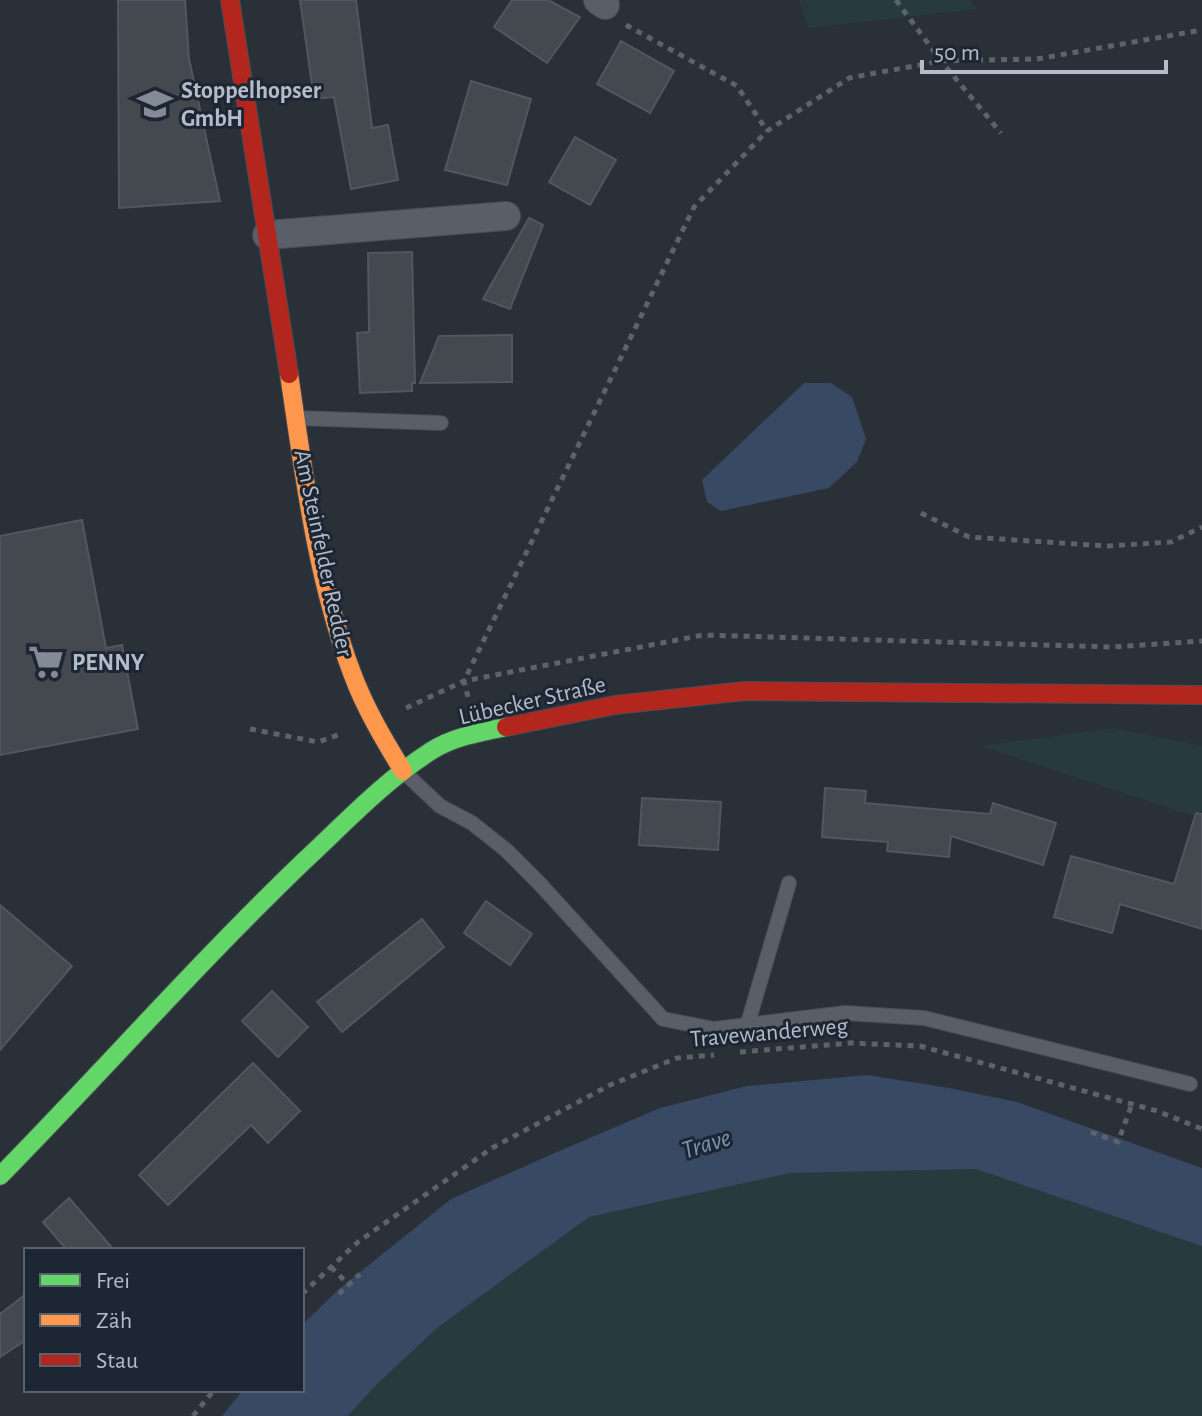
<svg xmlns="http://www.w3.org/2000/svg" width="1202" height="1416" font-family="'Alegreya Sans',sans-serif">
	<rect width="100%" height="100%" fill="#2a3038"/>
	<g fill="#273a3e">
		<path d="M 799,0 L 970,0 L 977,9 L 808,28 Z"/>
		<path d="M 1114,728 L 1202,746 L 1202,819 L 981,746 Z"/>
		<path d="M 976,1169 L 1202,1246 L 1202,1416 L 348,1416 L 374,1387 L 437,1328 L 589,1217 L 790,1173 Z"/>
	</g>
	<g fill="#384963">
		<path d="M 804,383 L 831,383 L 852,397 L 866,439 L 857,462 L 829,488 L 721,511 L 707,502 L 702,480 Z"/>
		<path d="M 867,1075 L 949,1088 L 1017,1102 L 1202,1168 L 1202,1246 L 976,1169 L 790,1173 L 589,1217 L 437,1328 L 374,1387 L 348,1416 L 222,1416 L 243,1390 L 302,1390 L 302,1325 L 339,1289 L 451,1199 L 557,1152 L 660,1108 L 747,1086 Z"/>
	</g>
	<g fill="#444950" stroke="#52575f" stroke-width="2">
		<path d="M 118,0 L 185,0 L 189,59 L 220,201 L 119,208 Z"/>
		<path d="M 300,0 L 356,0 L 372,128 L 388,125 L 398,180 L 351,189 L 334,97 L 314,99 Z"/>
		<path d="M 512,0 L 548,0 L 580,17 L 547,63 L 494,27 Z"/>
		<path d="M 621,41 L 674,71 L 650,113 L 597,84 Z"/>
		<path d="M 471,81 L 531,99 L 507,185 L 445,170 Z"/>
		<path d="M 575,137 L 616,160 L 590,205 L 549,182 Z"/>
		<path d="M 529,218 L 543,225 L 510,309 L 483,299 Z"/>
		<path d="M 412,252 L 415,383 L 412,383 L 412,391 L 360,393 L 357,333 L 369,332 L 368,253 Z"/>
		<path d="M 512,335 L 512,382 L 420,383 L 439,336 Z"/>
		<path d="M 82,520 L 106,648 L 122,645 L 138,729 L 0,755 L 0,536 Z"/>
		<path d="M 825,788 L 866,791 L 865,803 L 990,814 L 993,803 L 1056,823 L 1043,865 L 951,836 L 949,857 L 887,851 L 888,842 L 822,837 Z"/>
		<path d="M 642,798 L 721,802 L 718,850 L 639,845 Z"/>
		<path d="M 1196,813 L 1202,814 L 1202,929 L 1120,904 L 1112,933 L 1054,917 L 1071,856 L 1174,884 Z"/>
		<path d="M 486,901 L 532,934 L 510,965 L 464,933 Z"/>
		<path d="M 0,905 L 72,966 L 0,1050 Z"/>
		<path d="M 422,919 L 444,947 L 342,1032 L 317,1002 Z"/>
		<path d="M 272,991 L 308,1027 L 278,1057 L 242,1021 Z"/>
		<path d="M 253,1063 L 300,1111 L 268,1143 L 251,1125 L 168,1205 L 139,1175 Z"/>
		<path d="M 69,1198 L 114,1250 L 67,1250 L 43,1222 Z"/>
		<path d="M 26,1294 L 26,1340 L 0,1357 L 0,1314 Z"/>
	</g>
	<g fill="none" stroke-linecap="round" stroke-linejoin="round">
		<g stroke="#484c53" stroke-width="16">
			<g id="lane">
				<path d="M 297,418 L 441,423"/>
				<path d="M 406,774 L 440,806 L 472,823 L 506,850 L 540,884 L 663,1019 L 714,1029 L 845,1013 L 924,1018 L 1190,1084"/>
				<path d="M 748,1023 L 789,883"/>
			</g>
		</g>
		<g stroke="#484c53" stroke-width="30">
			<g id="street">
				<path d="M 598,0 L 605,5"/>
				<path d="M 267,235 L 506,216"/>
			</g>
		</g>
		<g stroke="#484c53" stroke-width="20">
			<path id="fast" d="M 0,1176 C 102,1072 198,963 303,862 C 344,824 384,781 431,751 C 453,737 481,732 506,727"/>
		</g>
		<g stroke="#484c53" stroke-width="20">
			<path id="slow" d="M 289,374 C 304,474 316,577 352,673 C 365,708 384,740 403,771"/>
		</g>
		<g stroke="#484c53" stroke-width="20">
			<g id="jam">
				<path d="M 230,0 L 289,374"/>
				<path d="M 506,727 L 615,705 L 745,691 L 1202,695"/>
			</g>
		</g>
		<g stroke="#5d636a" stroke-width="5" stroke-dasharray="6 6" stroke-linecap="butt">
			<path d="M 896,0 L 941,61 L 1001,133"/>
			<path d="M 626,25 L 737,86 L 767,131"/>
			<path d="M 921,513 L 969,537 L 1107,546 L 1171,542 L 1202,527"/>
			<path d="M 468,697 L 464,681 L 694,207 L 767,131 L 849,78 L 941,61 L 1037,59 L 1202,30"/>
			<path d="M 406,708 L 464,681 L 703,635 L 1113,647 L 1202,641"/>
			<path d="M 250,729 L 318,742 L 341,734"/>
			<path d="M 740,1052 L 851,1043 L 920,1046 L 1157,1111 L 1202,1129"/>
			<path d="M 1091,1132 L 1118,1142 L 1132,1104"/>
			<path d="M 331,1267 L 349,1285"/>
			<path d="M 302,1294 L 358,1242 L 492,1148 L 610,1085 L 677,1058 L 714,1055"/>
			<path d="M 339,1294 L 360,1274"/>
			<path d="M 193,1416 L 214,1390"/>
		</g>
		<use href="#lane" stroke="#5a5e66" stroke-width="14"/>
		<use href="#street" stroke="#5a5e66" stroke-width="28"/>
		<use href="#fast" stroke="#63d668" stroke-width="18"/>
		<use href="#slow" stroke="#ff974d" stroke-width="18"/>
		<use href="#jam" stroke="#b3261e" stroke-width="18"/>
	</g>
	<defs>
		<g id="school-bare" transform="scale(2.76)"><path d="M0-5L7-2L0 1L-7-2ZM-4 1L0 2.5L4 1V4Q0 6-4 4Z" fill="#848b96" stroke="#1d2633" stroke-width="2.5" paint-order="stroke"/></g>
		<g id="supermarket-bare" transform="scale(2.76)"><path d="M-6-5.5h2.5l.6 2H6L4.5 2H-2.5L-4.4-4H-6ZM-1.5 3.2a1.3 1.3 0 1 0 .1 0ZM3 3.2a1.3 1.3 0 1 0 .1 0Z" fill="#848b96" stroke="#1d2633" stroke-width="2.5" paint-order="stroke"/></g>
	</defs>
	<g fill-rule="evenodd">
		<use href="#school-bare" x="155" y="104"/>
		<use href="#supermarket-bare" x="46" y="662"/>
	</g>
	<g text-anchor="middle" stroke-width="6" stroke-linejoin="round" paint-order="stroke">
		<g font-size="24" font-weight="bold" fill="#b4bcc9" stroke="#1d2633" text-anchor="start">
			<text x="181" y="98">Stoppelhopser<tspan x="181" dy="28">GmbH</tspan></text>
			<text x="72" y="670">PENNY</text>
		</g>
		<g font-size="24" fill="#b4bcc9" stroke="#1d2633">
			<text transform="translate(324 553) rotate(78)" y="8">Am Steinfelder Redder</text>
			<text transform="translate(532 700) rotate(-13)" y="8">Lübecker Straße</text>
			<text transform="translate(769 1032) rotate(-5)" y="8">Travewanderweg</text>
		</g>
		<g font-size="26" font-style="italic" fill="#7c92b1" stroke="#1d2633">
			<text transform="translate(706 1143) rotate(-17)" y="9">Trave</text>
		</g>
	</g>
	<rect x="24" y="1248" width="280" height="144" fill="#1d2633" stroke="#59626f" stroke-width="2"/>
	<rect x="40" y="1274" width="40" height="12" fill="#63d668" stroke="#59626f" stroke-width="2"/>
	<text x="96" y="1288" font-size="24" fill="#b4bcc9">Frei</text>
	<rect x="40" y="1314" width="40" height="12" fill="#ff974d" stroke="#59626f" stroke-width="2"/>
	<text x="96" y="1328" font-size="24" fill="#b4bcc9">Zäh</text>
	<rect x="40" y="1354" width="40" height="12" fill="#b3261e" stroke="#59626f" stroke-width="2"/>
	<text x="96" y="1368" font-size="24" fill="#b4bcc9">Stau</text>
	<path d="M922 60v12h244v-12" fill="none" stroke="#b4bcc9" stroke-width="4"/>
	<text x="934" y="60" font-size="24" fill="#b4bcc9" stroke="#1d2633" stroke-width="6" paint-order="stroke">50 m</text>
</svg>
